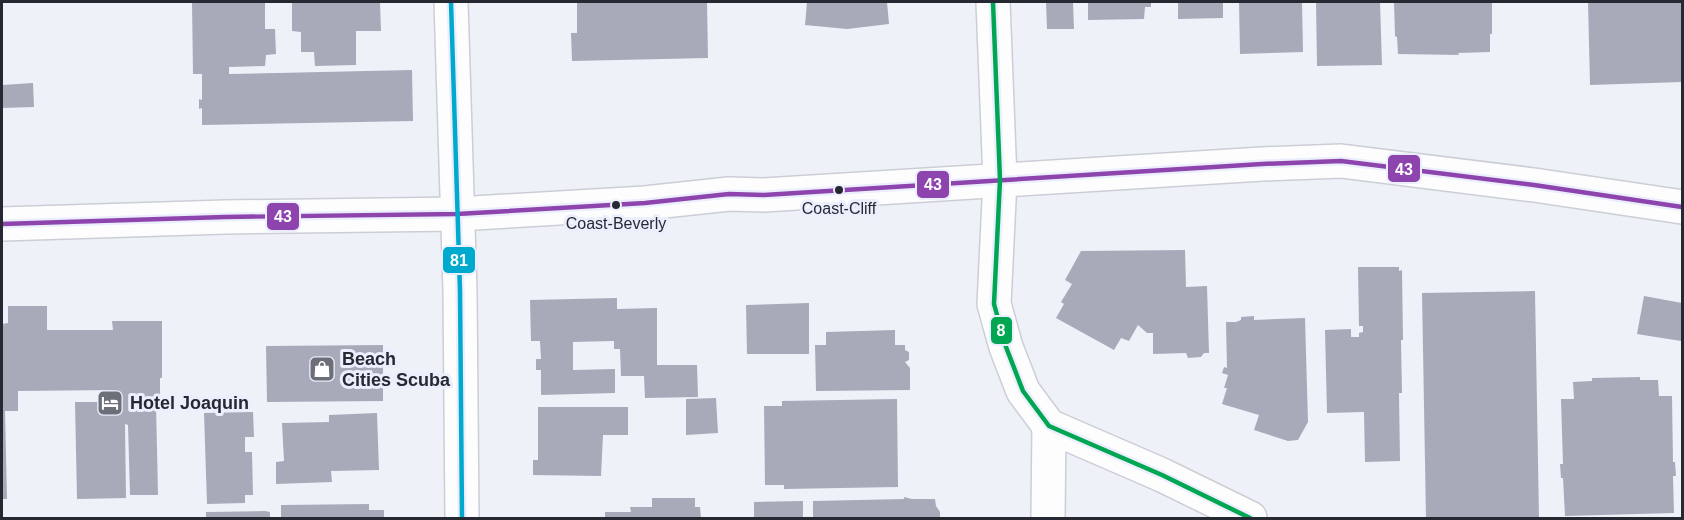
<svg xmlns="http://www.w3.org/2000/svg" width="1684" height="520" font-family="Arial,sans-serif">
	<rect width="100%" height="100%" fill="#eff1f9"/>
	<g fill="#a8aaba">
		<path d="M 192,2 L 265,2 L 265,29 L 275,29 L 276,54 L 266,55 L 265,66 L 229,67 L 229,74 L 412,70 L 413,121 L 202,125 L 202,108 L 199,109 L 199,99 L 202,100 L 202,74 L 193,74 Z"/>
		<path d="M 292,2 L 380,2 L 381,31 L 356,31 L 356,65 L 315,66 L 314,52 L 301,52 L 301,32 L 292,31 Z"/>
		<path d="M 577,2 L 707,2 L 708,58 L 572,61 L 571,33 L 577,33 Z"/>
		<path d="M 807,2 L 887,2 L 889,24 L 847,29 L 805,25 Z"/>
		<path d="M 1046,2 L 1073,2 L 1074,29 L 1047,29 Z"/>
		<path d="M 1088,2 L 1151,2 L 1151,7 L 1145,7 L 1144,19 L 1088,20 Z"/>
		<path d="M 1178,2 L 1223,2 L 1223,18 L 1178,19 Z"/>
		<path d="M 1239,2 L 1302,2 L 1303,52 L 1240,54 Z"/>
		<path d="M 1316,2 L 1380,2 L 1382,65 L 1317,66 Z"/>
		<path d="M 1394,2 L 1492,2 L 1492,34 L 1490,34 L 1490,52 L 1458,53 L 1459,55 L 1398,54 L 1397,37 L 1395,36 Z"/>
		<path d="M 1588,2 L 1682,2 L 1682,82 L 1590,85 Z"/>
		<path d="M 33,83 L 34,107 L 2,108 L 2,85 Z"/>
		<path d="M 1185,250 L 1186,287 L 1207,286 L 1209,353 L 1204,353 L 1201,357 L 1188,358 L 1186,353 L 1153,354 L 1153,333 L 1147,333 L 1138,325 L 1129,341 L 1121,338 L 1114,350 L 1056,318 L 1064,304 L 1061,302 L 1072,284 L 1065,280 L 1081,251 Z"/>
		<path d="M 1358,267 L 1399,267 L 1399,271 L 1402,270 L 1403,340 L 1401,340 L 1402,393 L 1399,393 L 1400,461 L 1365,462 L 1364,412 L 1327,413 L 1325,330 L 1351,329 L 1351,337 L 1359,337 L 1359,333 L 1363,332 L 1363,326 L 1359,326 Z"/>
		<path d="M 1535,291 L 1539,518 L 1426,518 L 1422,293 Z"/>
		<path d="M 1644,296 L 1682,303 L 1681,341 L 1637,334 Z"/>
		<path d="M 617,298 L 617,309 L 657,308 L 657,365 L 697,365 L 698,397 L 645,398 L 644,376 L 621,376 L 620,349 L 614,349 L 614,341 L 573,342 L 573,370 L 615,369 L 615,393 L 541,395 L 541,370 L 536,370 L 536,359 L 541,359 L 540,341 L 531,341 L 530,300 Z"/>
		<path d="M 809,303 L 809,354 L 747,354 L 746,305 Z"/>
		<path d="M 8,306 L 47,306 L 47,330 L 113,330 L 112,321 L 162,321 L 162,378 L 160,378 L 160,401 L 144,401 L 144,404 L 156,404 L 158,495 L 130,495 L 128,425 L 125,424 L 126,498 L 77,499 L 75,402 L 113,402 L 113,390 L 18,391 L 18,411 L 5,411 L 7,499 L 2,499 L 2,324 L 8,323 Z"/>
		<path d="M 1254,316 L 1254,320 L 1305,318 L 1308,422 L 1298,440 L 1288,441 L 1254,430 L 1259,415 L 1222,404 L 1227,388 L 1224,388 L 1228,375 L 1222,373 L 1224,367 L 1227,368 L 1226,322 L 1236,322 L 1241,320 L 1241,317 Z"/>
		<path d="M 895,330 L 895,345 L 905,345 L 905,350 L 909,352 L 909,360 L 905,362 L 910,368 L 910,390 L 816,391 L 815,345 L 826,345 L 826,332 Z"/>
		<path d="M 383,345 L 383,401 L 267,402 L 266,346 Z"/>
		<path d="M 1640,377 L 1640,380 L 1658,380 L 1659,396 L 1672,396 L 1673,462 L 1675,462 L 1676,476 L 1673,476 L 1674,513 L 1565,516 L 1563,478 L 1561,478 L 1560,464 L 1563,464 L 1561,399 L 1574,399 L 1573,382 L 1592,381 L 1592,378 Z"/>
		<path d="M 716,398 L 718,433 L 686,435 L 686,399 Z"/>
		<path d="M 897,399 L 898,487 L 784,489 L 784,485 L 765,485 L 764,406 L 782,406 L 782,401 Z"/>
		<path d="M 538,407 L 628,407 L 628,435 L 603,435 L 601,476 L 533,475 L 533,460 L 538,460 Z"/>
		<path d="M 253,412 L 254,437 L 245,437 L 245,452 L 252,452 L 253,495 L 245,495 L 245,503 L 207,504 L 204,413 Z"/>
		<path d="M 377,413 L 379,470 L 331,471 L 332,482 L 276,484 L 276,462 L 284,461 L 282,423 L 329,422 L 329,415 Z"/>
		<path d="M 904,497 L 912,499 L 935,499 L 936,506 L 940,512 L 940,518 L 813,518 L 813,501 L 904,499 Z"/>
		<path d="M 652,498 L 695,498 L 695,507 L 700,507 L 701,518 L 605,518 L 605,512 L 631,512 L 630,507 L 652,507 Z"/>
		<path d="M 803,501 L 803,518 L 754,518 L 754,502 Z"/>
		<path d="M 369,504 L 369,510 L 384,510 L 384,518 L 281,518 L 281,505 Z"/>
		<path d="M 265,511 L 270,512 L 270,518 L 206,518 L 206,512 Z"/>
	</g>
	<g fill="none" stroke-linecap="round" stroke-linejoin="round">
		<g stroke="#ccced6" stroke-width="36">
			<g id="street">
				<path d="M 451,2 L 460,291 L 462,518"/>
				<path d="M 993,2 L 1000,180"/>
			</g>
		</g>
		<g stroke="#ccced6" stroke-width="36">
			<g id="secondary">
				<path d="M 1000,180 L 994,304 L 1006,347 L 1023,391 L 1049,426 L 1162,475 L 1250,518"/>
				<path d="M 1048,518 L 1049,426"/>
			</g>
		</g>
		<g stroke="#ccced6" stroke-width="36">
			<path id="highway" d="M 2,224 L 225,217 L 457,214 L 645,203 L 729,194 L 764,195 L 1262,164 L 1341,161 L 1534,185 L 1682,207"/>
		</g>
		<use href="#street" stroke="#fdfdfe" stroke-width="33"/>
		<use href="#secondary" stroke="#fdfdfe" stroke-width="33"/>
		<use href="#highway" stroke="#fdfdfe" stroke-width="33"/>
		<g stroke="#ebeefd" stroke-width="9">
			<path id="bus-1" d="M 2,224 L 225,217 L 457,214 L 645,203 L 729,194 L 764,195 L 1262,164 L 1341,161 L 1534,185 L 1682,207"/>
		</g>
		<g stroke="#ebeefd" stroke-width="9">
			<path id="bus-2" d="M 451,2 L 460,291 L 462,518"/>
		</g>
		<g stroke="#ebeefd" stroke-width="9">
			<path id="bus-3" d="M 993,2 L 1000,180 L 994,304 L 1006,347 L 1023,391 L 1049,426 L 1162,475 L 1250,518"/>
		</g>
		<use href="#bus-1" stroke="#8e44ad" stroke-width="4.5"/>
		<use href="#bus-2" stroke="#00a9ce" stroke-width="4.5"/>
		<use href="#bus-3" stroke="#00a651" stroke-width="4.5"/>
	</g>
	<defs>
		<g id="shop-square" transform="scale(1.35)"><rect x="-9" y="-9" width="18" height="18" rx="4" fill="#6d6f78" stroke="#ebeefd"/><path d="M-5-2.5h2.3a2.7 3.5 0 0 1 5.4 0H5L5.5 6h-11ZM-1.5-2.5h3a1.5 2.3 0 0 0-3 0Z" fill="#fff"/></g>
		<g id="hotel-square" transform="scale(1.35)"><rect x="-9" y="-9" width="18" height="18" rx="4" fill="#6d6f78" stroke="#ebeefd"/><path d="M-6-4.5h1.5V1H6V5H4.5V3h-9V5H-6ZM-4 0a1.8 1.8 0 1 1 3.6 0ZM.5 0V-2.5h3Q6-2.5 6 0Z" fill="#fff"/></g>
	</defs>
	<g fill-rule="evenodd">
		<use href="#shop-square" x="322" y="369"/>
		<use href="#hotel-square" x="110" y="403"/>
	</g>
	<g fill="#272932" stroke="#ebeefd" stroke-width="2">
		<circle cx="839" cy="190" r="5"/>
		<circle cx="616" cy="205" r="5"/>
	</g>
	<g text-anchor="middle" stroke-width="6" stroke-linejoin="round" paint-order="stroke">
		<g font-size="16" fill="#272932" stroke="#ebeefd">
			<text x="839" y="214">Coast-Cliff</text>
			<text x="616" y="229">Coast-Beverly</text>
		</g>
		<g font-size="18" font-weight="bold" fill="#272932" stroke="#ebeefd" text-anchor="start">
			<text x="342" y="365">Beach<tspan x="342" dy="21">Cities Scuba</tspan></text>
			<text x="130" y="409">Hotel Joaquin</text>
		</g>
	</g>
	<g stroke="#ebeefd" stroke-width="2">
		<rect x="1387" y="154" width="34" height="29" rx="6" fill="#8e44ad"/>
		<rect x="916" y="170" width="34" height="29" rx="6" fill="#8e44ad"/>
		<rect x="266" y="202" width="34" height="29" rx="6" fill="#8e44ad"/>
		<rect x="442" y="246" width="34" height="28" rx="6" fill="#00a9ce"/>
		<rect x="990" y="316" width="23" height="29" rx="6" fill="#00a651"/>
	</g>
	<g font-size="16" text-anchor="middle" font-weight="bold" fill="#fff">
		<text x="1404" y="175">43</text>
		<text x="933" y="190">43</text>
		<text x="283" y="222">43</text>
		<text x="459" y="266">81</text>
		<text x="1001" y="336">8</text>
	</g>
	<rect width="1684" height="520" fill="none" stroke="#272932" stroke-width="6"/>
</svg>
